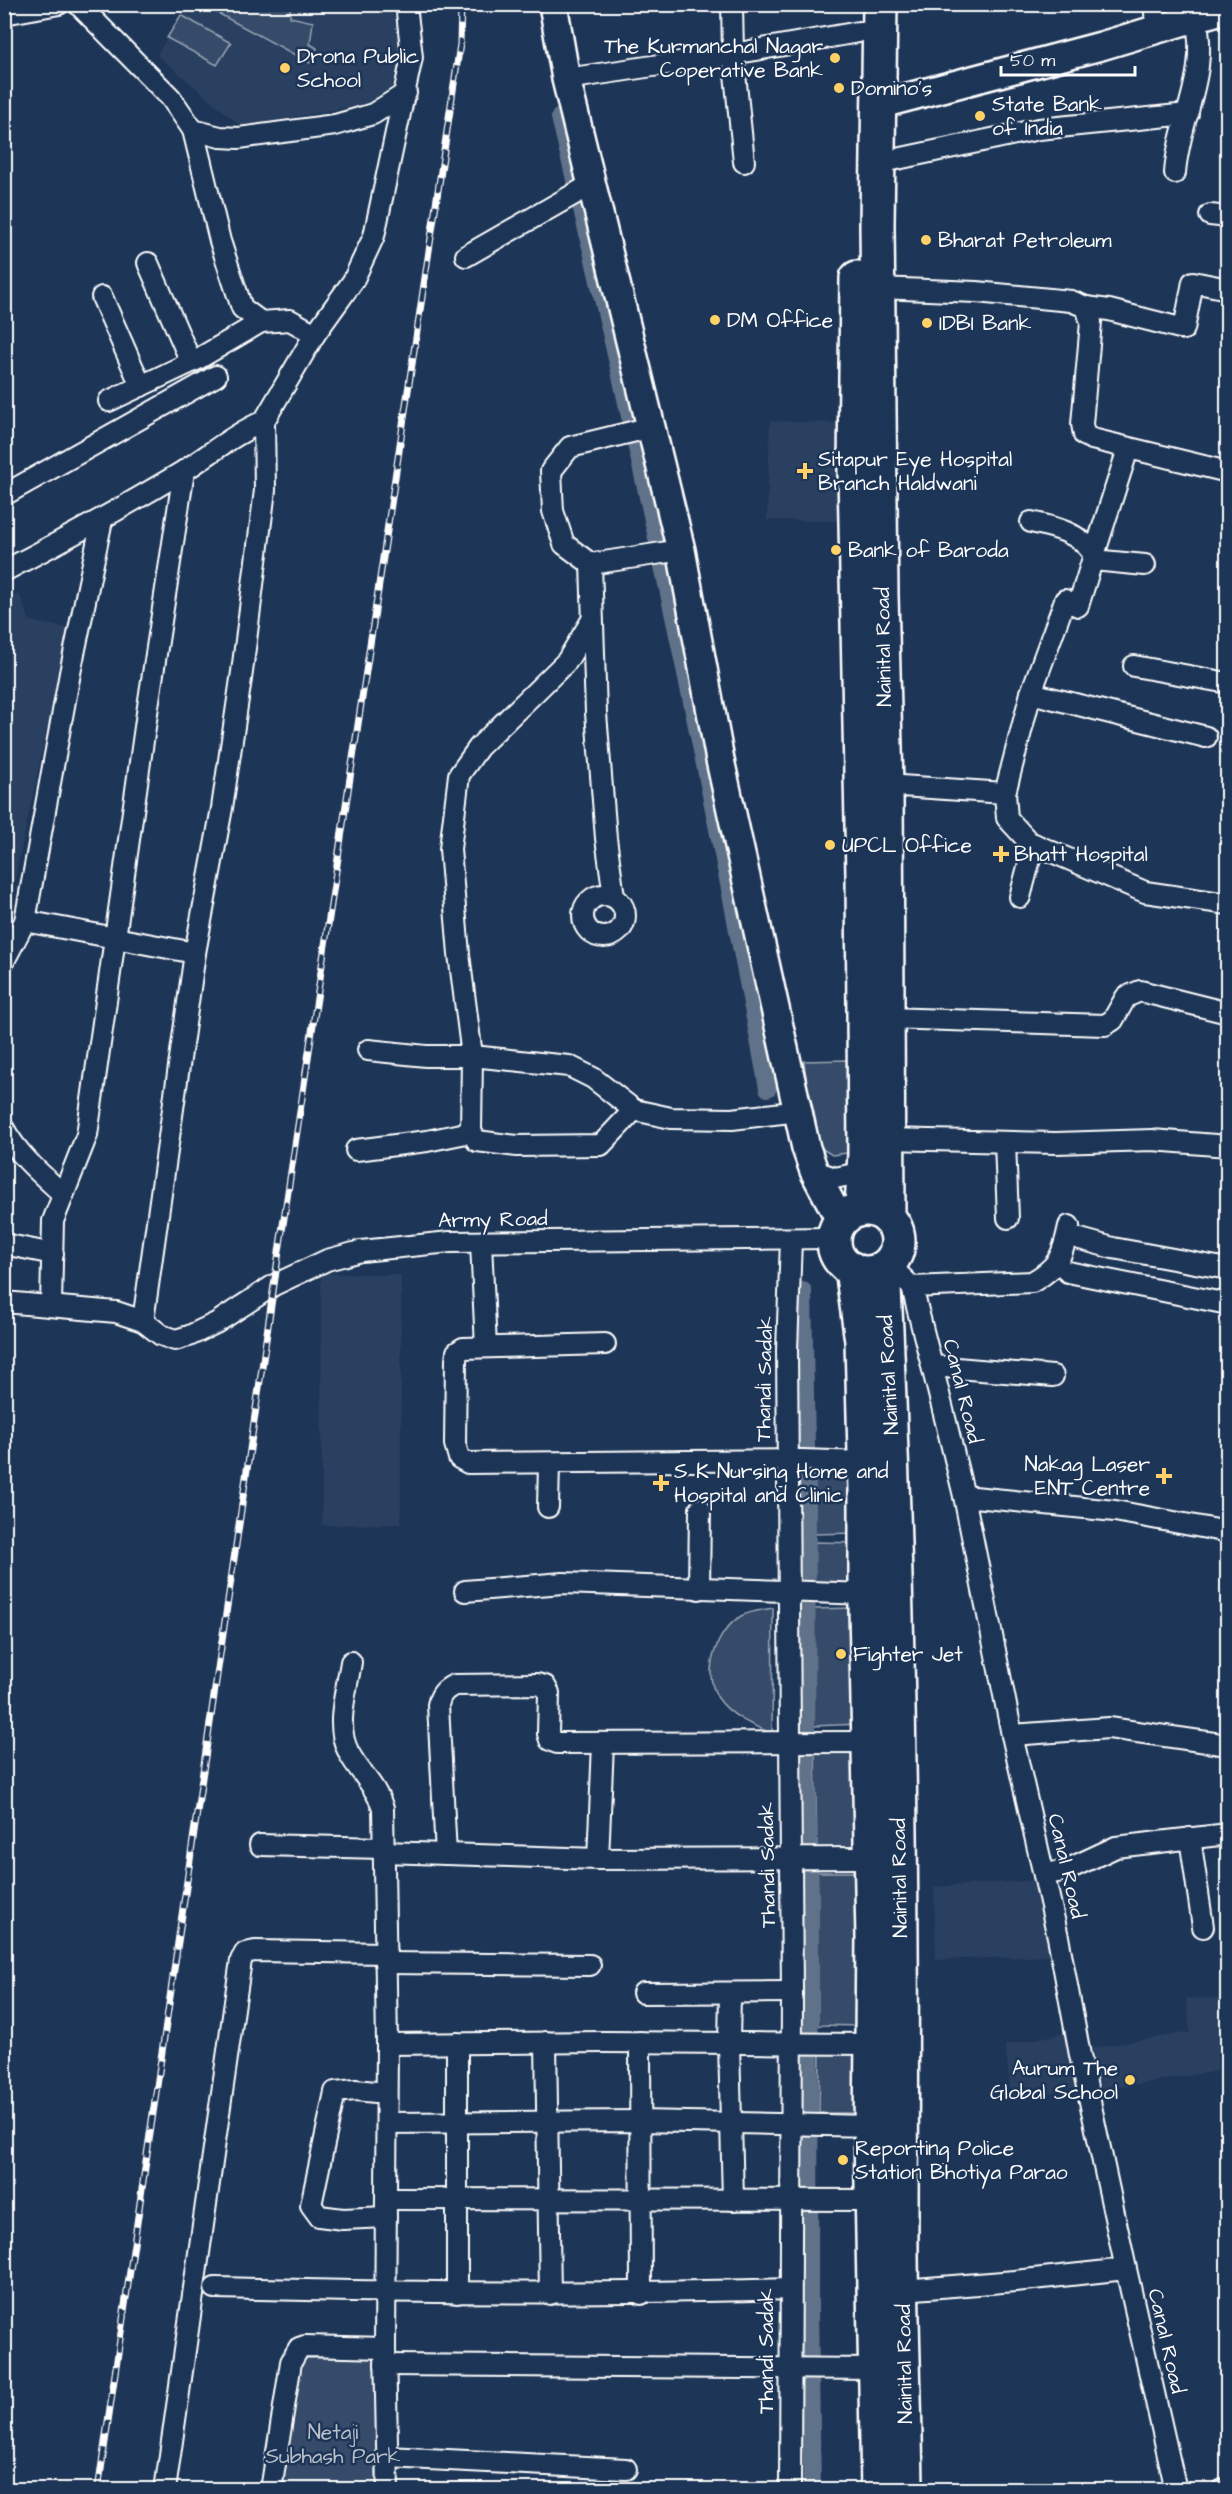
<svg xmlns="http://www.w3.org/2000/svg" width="1232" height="2494" font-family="'Architects Daughter',sans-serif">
	<rect width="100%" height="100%" fill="#1d3557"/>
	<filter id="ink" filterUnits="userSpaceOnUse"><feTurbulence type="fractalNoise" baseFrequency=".0167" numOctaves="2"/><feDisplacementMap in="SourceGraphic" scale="12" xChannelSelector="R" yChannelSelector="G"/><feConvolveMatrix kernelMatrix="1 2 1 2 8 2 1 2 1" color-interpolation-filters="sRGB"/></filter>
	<g filter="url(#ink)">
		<g fill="#2a4161">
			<path d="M 187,5 L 392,5 L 398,38 L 400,81 L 369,103 L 242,127 L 157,55 Z"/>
			<path d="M 770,421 L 842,423 L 841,521 L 767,520 Z"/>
			<path d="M 19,594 L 30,621 L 68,628 L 5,926 L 4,602 Z"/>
			<path d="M 321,1273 L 401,1275 L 401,1524 L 322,1525 Z"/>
			<path d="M 1038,1880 L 1049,1956 L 936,1960 L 934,1887 Z"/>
			<path d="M 1186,1998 L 1227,1998 L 1227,2145 L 1217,2071 L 1102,2090 L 1092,2048 L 1190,2032 Z"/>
			<path d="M 1065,2033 L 1076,2088 L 1012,2101 L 1005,2045 Z"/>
		</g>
		<g fill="#364b69" stroke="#9aa5b4" stroke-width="1.5">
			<path d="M 203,5 L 290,5 L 290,17 L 313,22 L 310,44 L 317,48 L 310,63 Z"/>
			<path d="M 181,15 L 231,43 L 217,65 L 167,38 Z"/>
			<path d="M 849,1060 L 852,1147 L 847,1153 L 832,1155 L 824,1150 L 813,1137 L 804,1061 Z"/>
			<path d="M 812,1468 L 857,1468 L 857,1533 L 812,1534 Z"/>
			<path d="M 814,1542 L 859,1543 L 859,1588 L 813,1586 Z"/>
			<path d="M 773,1608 L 772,1733 C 753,1726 730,1716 718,1698 C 702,1672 716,1631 741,1616 C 751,1611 763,1610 773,1608 Z"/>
			<path d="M 857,1608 L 860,1724 L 813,1726 L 812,1609 Z"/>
			<path d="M 859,1747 L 861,1849 L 817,1849 L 815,1749 Z"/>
			<path d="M 817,1872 L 859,1872 L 859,2026 L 818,2025 Z"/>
			<path d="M 820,2052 L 857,2052 L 857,2113 L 819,2113 Z"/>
			<path d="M 376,2357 L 376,2489 L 281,2490 L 302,2358 Z"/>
		</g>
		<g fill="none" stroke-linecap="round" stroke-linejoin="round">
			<g stroke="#617289" stroke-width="18">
				<path d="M 560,117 C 638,438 708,763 768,1088"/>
				<path d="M 803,1291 L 807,1497 L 806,1761 L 810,1895 L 809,2307 L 812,2490"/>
			</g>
			<g stroke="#fff" stroke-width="24">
				<g id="street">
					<path d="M 78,4 L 171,98 L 193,130 L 220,137 L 239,138 L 335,125 L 373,114 L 406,93"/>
					<path d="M 732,4 L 733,54 L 744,162"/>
					<path d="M 1154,4 L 1157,30"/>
					<path d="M 4,14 L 59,4"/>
					<path d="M 566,79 L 733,54 L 859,32"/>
					<path d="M 193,130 L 220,241 L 242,308 L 261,322 L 290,320 L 315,334"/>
					<path d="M 878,163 L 1039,129 L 1188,114"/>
					<path d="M 1175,173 C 1179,118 1209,76 1196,18"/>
					<path d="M 1210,215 L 1228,217"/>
					<path d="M 466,256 L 592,184"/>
					<path d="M 148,263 L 191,362"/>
					<path d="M 879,288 L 976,292 L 1071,301 L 1086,307 L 1091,322 L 1082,424 L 1084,435 L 1092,439 L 1228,472"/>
					<path d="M 102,297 L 141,386"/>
					<path d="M 1086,307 L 1109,310 L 1184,329 L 1193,282 L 1228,289"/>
					<path d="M 109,401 L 198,359 L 261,322"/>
					<path d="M 4,495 L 216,376"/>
					<path d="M 1094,555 L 1128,449"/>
					<path d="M 1093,560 L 1145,565"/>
					<path d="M 591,564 L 564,544 L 553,511 L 551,471 L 570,447 L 652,427"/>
					<path d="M 4,571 C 64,540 124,507 182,472 C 209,455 234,434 264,421"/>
					<path d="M 592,620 L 567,661 L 479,747 L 459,775 L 450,849 L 459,954 L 472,1056 L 471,1132 L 477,1141 L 517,1146 L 601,1145 L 634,1110"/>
					<path d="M 1134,666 L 1228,683"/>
					<path d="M 1031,693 L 1206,737"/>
					<path d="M 886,785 L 1005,793 L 1007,818 L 1029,842 L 1145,892 L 1228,904"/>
					<path d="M 1005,793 L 1031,693 L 1065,600 L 1078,606 L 1094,555 C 1081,533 1054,527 1031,522"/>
					<circle cx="604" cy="916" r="21"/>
					<path d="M 614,897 L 606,838 L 596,713 L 591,564 L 681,550"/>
					<path d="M 1020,897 L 1034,844"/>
					<path d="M 25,921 L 195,953"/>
					<path d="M 4,961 L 25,921 L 70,673 L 102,520"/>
					<path d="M 887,1018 L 1105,1025 L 1113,1020 L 1126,997 L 1140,991 L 1228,1013"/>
					<path d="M 368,1050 L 426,1056 L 472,1056 L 569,1066 L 593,1078 L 634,1110 L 671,1118 L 732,1119 L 799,1111"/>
					<path d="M 4,1129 C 18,1155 42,1175 63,1194"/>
					<path d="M 887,1139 L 1056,1143 L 1152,1140 L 1228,1146"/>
					<path d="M 1005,1142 L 1008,1218"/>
					<path d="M 356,1150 L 427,1141 L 471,1132"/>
					<path d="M 814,1171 L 835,1178 L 864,1172"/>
					<path d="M 1080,1239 L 1113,1248 L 1228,1269"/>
					<path d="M 481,1243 L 486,1347"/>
					<path d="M 4,1244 L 53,1254"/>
					<path d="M 888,1264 L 912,1287 L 943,1410 L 964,1496 L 1012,1735 L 1058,1937 L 1080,2055 L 1126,2269 L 1176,2490"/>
					<path d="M 1068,1272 L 1228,1304"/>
					<path d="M 912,1287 L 1032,1282 C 1059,1267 1063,1255 1069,1226"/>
					<path d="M 4,1302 L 116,1312 L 143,1321 L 161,1335 L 175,1340 L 189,1336 L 216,1323 L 274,1285 L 327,1260 L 361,1251 L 450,1242 L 834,1238"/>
					<path d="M 51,1305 L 53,1221 L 87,1135 L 147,713 L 184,471"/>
					<path d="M 143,1321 L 195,953 L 222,808 L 242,672 L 265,490 L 264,421 L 315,334 L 353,281 L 374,236 L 412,57 L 406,4"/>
					<path d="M 605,1344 L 463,1348 L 457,1352 L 456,1360 L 455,1444 L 459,1458 L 468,1463 L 801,1460 L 865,1462"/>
					<path d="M 933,1366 L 1053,1376"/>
					<path d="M 964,1496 L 1115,1511 L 1228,1532"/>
					<path d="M 548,1507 L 549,1463"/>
					<path d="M 699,1589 L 700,1509"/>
					<path d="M 465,1591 L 563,1583 L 866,1594"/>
					<path d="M 351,1662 C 347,1690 334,1726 349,1753 C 359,1772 376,1786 383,1808 L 387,2044 L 385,2348 L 388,2490"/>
					<path d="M 1012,1735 L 1109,1728 L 1228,1745"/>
					<path d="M 1190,1838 L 1203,1927"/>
					<path d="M 260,1845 L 383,1848"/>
					<path d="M 383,1852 L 598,1859 L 871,1858"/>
					<path d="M 446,1854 L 438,1705 C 440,1695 444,1690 454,1685 L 537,1684 L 545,1686 L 549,1693 L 548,1734 L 550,1740 L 557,1743 L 869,1742"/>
					<path d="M 598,1859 L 603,1744"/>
					<path d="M 1044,1874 L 1064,1871 L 1116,1847 L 1228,1834"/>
					<path d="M 385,1963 L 590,1965"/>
					<path d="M 643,1993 L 792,1992"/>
					<path d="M 730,1993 L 729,2043 L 733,2200"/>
					<path d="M 546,2042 L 550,2294"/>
					<path d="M 640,2042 L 641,2294"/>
					<path d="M 457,2043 L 457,2293"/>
					<path d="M 387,2044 L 604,2042 L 872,2044"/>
					<path d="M 386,2093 L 355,2090 L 335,2092 L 311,2205 L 319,2216 L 343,2219 L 386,2217"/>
					<path d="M 387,2123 L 640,2121 L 871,2126"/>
					<path d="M 387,2199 L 873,2200"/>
					<path d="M 215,2288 C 407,2293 598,2295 790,2289"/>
					<path d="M 903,2290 L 1015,2281 L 1126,2269"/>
					<path d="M 385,2365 L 876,2369"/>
					<path d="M 388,2457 L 626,2469"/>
					<path d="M 165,2490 L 241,1960 L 245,1953 L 255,1951 L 386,1953"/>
					<path d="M 271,2490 L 291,2362 L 299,2348 L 305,2346 L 385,2348"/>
					<path d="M 790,2490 L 792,1992 L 787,1350 L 791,1240"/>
					<path d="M 1223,2490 L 1228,2488"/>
				</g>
			</g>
			<g stroke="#fff" stroke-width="32">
				<g id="secondary">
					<path d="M 553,4 L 566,79 L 681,550 L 720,760 L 806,1148 L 814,1171 L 840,1220"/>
					<path d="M 878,105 L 1101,46 L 1228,8"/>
				</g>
			</g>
			<g stroke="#fff" stroke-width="38">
				<g id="highway">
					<path d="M 880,4 L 877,225 L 881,595 L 886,785 L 888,1218"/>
					<path d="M 857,278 L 855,472 L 863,875 L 865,1153 L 862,1209"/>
					<circle cx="866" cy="1241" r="32"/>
					<path d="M 883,1268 C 899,1582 903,1898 901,2213 C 900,2305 905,2397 906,2490"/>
					<path d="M 852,1269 L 862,1341 L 866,1490 L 866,1607 L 873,1937 L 871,2134 L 878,2490"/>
				</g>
			</g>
			<use href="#street" stroke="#1d3557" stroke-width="20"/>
			<use href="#secondary" stroke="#1d3557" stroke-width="27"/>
			<use href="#highway" stroke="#1d3557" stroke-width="33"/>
			<g stroke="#fff" stroke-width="7">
				<path id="rail" d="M 98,2490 L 274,1285 L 460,44 L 461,4"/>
			</g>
			<use href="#rail" stroke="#1d3557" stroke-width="4.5" stroke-dasharray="14" stroke-linecap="butt"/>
		</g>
	</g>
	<g fill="#ffd166" stroke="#1d3557" stroke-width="2">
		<circle cx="835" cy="58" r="6"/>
		<circle cx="285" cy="68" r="6"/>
		<circle cx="839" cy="88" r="6"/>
		<circle cx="980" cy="116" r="6"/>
		<circle cx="926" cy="240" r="6"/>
		<circle cx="715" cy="320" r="6"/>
		<circle cx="927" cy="323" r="6"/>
		<path d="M802 462h6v6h6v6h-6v6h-6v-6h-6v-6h6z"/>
		<circle cx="836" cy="550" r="6"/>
		<circle cx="830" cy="845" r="6"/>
		<path d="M998 845h6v6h6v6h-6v6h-6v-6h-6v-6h6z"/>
		<path d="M1161 1467h6v6h6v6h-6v6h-6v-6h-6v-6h6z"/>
		<path d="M658 1474h6v6h6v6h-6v6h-6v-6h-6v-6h6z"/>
		<circle cx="841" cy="1654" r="6"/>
		<circle cx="1130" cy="2080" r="6"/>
		<circle cx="843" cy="2160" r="6"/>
	</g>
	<g text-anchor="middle" stroke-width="5" stroke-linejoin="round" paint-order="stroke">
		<g font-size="21" fill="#fff" stroke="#1d3557" text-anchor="start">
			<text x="823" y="53" text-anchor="end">The Kurmanchal Nagar<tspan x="823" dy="24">Coperative Bank</tspan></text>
			<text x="297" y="63">Drona Public<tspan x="297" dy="24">School</tspan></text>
			<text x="851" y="95">Domino's</text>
			<text x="992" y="111">State Bank<tspan x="992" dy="24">of India</tspan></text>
			<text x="938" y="247">Bharat Petroleum</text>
			<text x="727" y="327">DM Office</text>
			<text x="939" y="330">IDBI Bank</text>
			<text x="818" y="466">Sitapur Eye Hospital<tspan x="818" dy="24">Branch Haldwani</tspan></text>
			<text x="848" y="557">Bank of Baroda</text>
			<text x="842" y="852">UPCL Office</text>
			<text x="1014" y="861">Bhatt Hospital</text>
			<text x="1150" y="1471" text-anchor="end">Nakag Laser<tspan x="1150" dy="24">ENT Centre</tspan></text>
			<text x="674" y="1478">S K Nursing Home and<tspan x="674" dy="24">Hospital and Clinic</tspan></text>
			<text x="853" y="1661">Fighter Jet</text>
			<text x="1118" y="2075" text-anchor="end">Aurum The<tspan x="1118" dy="24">Global School</tspan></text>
			<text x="855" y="2155">Reporting Police<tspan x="855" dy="24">Station Bhotiya Parao</tspan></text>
		</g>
		<g font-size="21" fill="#fff" stroke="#1d3557">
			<text transform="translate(883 647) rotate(-91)" y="7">Nainital Road</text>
			<text transform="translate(493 1219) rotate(-1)" y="7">Army Road</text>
			<text transform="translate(888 1375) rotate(-93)" y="7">Nainital Road</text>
			<text transform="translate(764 1379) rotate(-89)" y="7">Thandi Sadak</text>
			<text transform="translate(963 1391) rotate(76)" y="7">Canal Road</text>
			<text transform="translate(767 1865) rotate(-91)" y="7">Thandi Sadak</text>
			<text transform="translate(1067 1866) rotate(77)" y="7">Canal Road</text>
			<text transform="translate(899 1878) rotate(-91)" y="7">Nainital Road</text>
			<text transform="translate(1167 2341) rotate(77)" y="7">Canal Road</text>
			<text transform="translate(766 2351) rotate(-90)" y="7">Thandi Sadak</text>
			<text transform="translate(904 2364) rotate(-91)" y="7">Nainital Road</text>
		</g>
		<g font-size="21" fill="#b9c0ca" stroke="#1d3557">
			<text x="333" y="2439">Netaji<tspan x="333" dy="24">Subhash Park</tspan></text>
		</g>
	</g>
	<rect width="1232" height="2494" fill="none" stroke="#1d3557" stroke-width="24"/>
	<rect x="12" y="12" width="1208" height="2470" fill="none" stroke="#fff" stroke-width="2" filter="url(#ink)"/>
	<path d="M1001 66v9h134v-9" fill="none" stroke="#ffffff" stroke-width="3"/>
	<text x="1010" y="66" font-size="18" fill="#ffffff" stroke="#1d3557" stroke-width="4.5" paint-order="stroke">50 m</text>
</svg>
